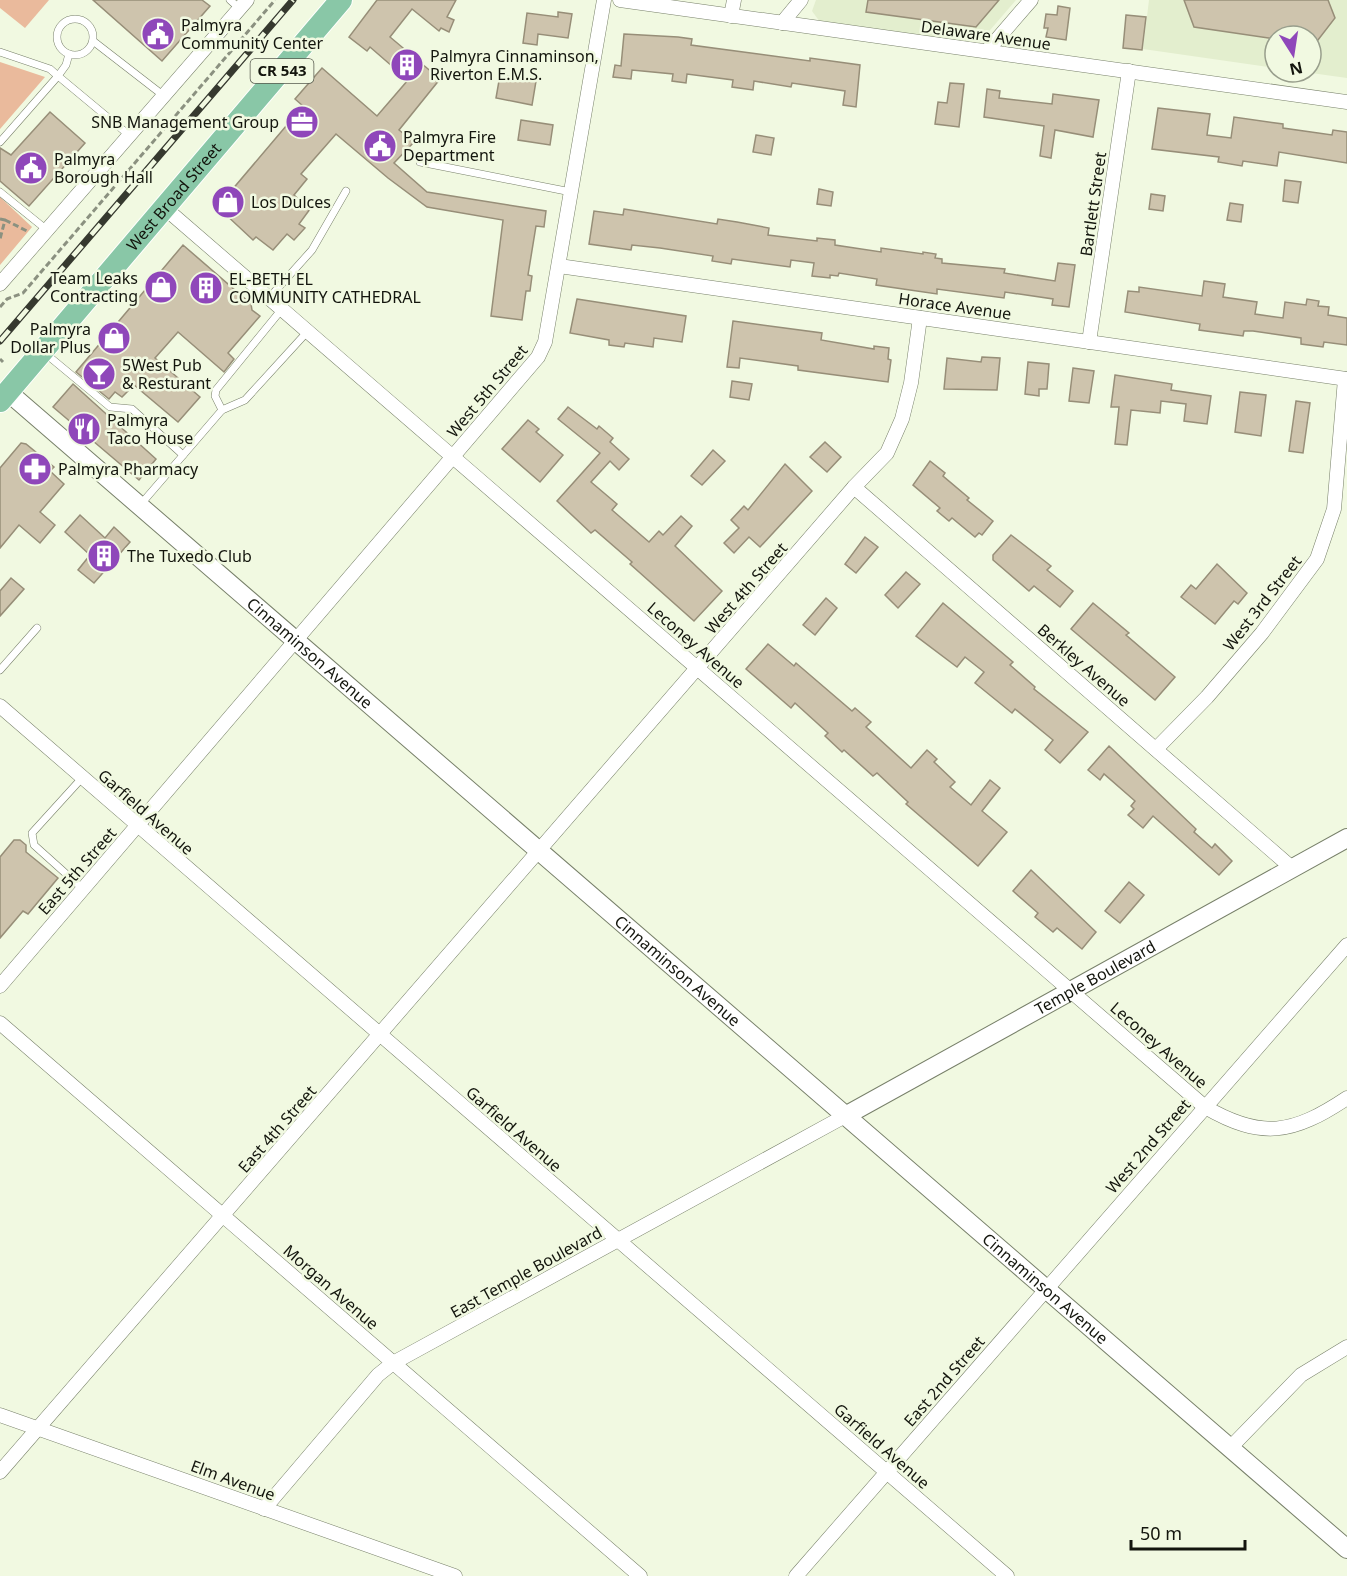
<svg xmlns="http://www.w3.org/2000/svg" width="1347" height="1576" font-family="'Noto Sans',sans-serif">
	<rect width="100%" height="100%" fill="#f1f9e1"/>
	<g fill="#e3eece">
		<path d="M 816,0 L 1016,0 L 978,44 L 820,22 L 812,11 Z"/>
		<path d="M 1149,0 L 1347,0 L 1347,78 L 1304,72 L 1311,72 L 1311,36 L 1275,36 L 1275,68 L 1143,49 Z"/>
	</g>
	<g fill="#eaba9c">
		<path d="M 0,0 L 49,0 L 25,28 L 0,8 Z"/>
		<path d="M 0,62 L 45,77 L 0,129 Z"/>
		<path d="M 0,197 L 32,227 L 0,265 Z"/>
	</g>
	<g fill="#cec4ad" stroke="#978e78" stroke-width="1.5">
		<path d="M 93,0 L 202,0 L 210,6 L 162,61 Z"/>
		<path d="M 377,0 L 456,0 L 447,17 L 454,20 L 449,32 L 441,28 L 439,31 L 412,9 L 390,37 L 440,79 L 399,130 L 414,142 L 394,163 L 427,192 L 546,211 L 544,227 L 536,226 L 528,275 L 532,276 L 530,291 L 526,291 L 522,320 L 491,316 L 503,220 L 427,207 L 388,178 L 336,134 L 301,174 L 307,179 L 294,195 L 310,209 L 299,224 L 305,228 L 294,240 L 287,234 L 273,250 L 256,237 L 253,240 L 224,213 L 226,210 L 220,204 L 303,106 L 295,99 L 322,68 L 377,116 L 408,80 L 370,47 L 367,51 L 349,37 Z"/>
		<path d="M 868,0 L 999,0 L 976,27 L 866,12 Z"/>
		<path d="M 1184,0 L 1328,0 L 1335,18 L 1311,49 L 1311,36 L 1275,36 L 1275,39 L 1194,27 Z"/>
		<path d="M 1058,6 L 1070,8 L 1066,40 L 1046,37 L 1048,28 L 1044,28 L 1046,14 L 1057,15 Z"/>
		<path d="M 558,12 L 572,14 L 568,38 L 538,34 L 537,45 L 523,43 L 527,13 L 558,17 Z"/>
		<path d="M 1126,15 L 1146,17 L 1142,50 L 1123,48 Z"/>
		<path d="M 624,34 L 678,37 L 692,39 L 691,45 L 810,61 L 810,58 L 860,65 L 856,107 L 843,105 L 845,91 L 792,83 L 791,87 L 754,81 L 753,90 L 732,87 L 733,80 L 687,74 L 686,83 L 672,81 L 673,74 L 632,70 L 631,79 L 613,77 L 615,65 L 621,66 Z"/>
		<path d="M 500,75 L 536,81 L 532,105 L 496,98 Z"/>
		<path d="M 950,83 L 964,84 L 959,127 L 935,124 L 938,102 L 947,103 Z"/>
		<path d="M 987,89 L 1000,91 L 999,98 L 1052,104 L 1053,94 L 1099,100 L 1093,137 L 1055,130 L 1051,158 L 1040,156 L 1044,126 L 984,117 Z"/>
		<path d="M 1158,108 L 1210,114 L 1207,135 L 1231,138 L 1234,117 L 1283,124 L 1283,128 L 1332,135 L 1333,130 L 1347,132 L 1347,163 L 1279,152 L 1277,166 L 1243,161 L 1242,166 L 1218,162 L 1219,157 L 1152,149 Z"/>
		<path d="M 50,112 L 85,143 L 29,206 L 0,181 L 0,148 L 11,155 Z"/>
		<path d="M 521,120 L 553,125 L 550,145 L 518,140 Z"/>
		<path d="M 756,135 L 774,138 L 771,155 L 753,152 Z"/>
		<path d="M 1285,180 L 1301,182 L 1298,203 L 1283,201 Z"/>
		<path d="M 819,189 L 833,192 L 831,206 L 817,204 Z"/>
		<path d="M 1151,194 L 1165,196 L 1163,211 L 1149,209 Z"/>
		<path d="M 1230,203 L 1243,205 L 1241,222 L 1227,220 Z"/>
		<path d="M 624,209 L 717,224 L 718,219 L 737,222 L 769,228 L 768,235 L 817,241 L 817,238 L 835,240 L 835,245 L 881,252 L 881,248 L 923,254 L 923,252 L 936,254 L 935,258 L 942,259 L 942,263 L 1005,269 L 1004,273 L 1055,281 L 1058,263 L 1075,265 L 1069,307 L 1052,305 L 1053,299 L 1005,292 L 1004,298 L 937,289 L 937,294 L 876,285 L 877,279 L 839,273 L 838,276 L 830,275 L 830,278 L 812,276 L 814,263 L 791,260 L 790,267 L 732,259 L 731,264 L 712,261 L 713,256 L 660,248 L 632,245 L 631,250 L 589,244 L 594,211 L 623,215 Z"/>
		<path d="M 183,245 L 251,304 L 252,310 L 260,316 L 228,353 L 234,359 L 224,372 L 178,332 L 155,358 L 200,397 L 178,422 L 134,385 L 122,397 L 115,392 L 109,399 L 76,372 Z"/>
		<path d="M 1204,281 L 1225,284 L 1223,297 L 1257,302 L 1255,314 L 1283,318 L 1285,302 L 1306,305 L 1307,299 L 1319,301 L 1318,306 L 1329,307 L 1328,315 L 1347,318 L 1347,345 L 1324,342 L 1323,347 L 1301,344 L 1301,338 L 1253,331 L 1244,331 L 1243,336 L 1199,330 L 1200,324 L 1125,312 L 1128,291 L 1139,292 L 1139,287 L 1202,296 Z"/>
		<path d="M 577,299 L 686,316 L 682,342 L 654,338 L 653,347 L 625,343 L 624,347 L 609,345 L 609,340 L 570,333 Z"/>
		<path d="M 733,321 L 822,333 L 821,340 L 874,349 L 874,346 L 889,348 L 888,359 L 891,360 L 888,382 L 798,370 L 798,366 L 740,358 L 739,368 L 727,367 Z"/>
		<path d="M 982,357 L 1000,358 L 997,390 L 944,389 L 947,358 L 981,362 Z"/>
		<path d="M 1028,362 L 1049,364 L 1047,389 L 1039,389 L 1039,396 L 1025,394 Z"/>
		<path d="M 1073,368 L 1094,371 L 1089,403 L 1069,401 Z"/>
		<path d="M 1115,375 L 1172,384 L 1171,390 L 1211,396 L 1207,424 L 1184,421 L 1186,404 L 1161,401 L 1160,413 L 1131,410 L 1127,445 L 1115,444 L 1119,407 L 1111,407 Z"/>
		<path d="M 732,381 L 752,384 L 749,400 L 730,397 Z"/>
		<path d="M 73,384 L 156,459 L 139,480 L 53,407 Z"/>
		<path d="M 1240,392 L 1266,395 L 1261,436 L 1235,432 Z"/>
		<path d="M 1296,401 L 1310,403 L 1303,453 L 1289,451 Z"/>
		<path d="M 568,407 L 597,429 L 599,426 L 613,438 L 610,442 L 629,459 L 619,470 L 610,461 L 591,482 L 617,504 L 612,510 L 649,542 L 659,531 L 663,535 L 681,516 L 692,526 L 675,546 L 722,591 L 694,621 L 630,564 L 632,562 L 595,530 L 591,533 L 557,501 L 600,453 L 558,419 Z"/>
		<path d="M 528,420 L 539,429 L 536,432 L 563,455 L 540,482 L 502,449 Z"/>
		<path d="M 825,442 L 841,457 L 827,472 L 810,457 Z"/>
		<path d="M 21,443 L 26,444 L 54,467 L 50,471 L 64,484 L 40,512 L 55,525 L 40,543 L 19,525 L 0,548 L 0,468 Z"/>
		<path d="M 713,450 L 725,461 L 702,485 L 691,476 Z"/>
		<path d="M 930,461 L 945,473 L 943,476 L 969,498 L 967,500 L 993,521 L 982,535 L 979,533 L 975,537 L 952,518 L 949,521 L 937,511 L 940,508 L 913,485 Z"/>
		<path d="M 785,464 L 812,491 L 760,547 L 749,537 L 734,553 L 724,543 L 739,528 L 731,520 L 744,506 L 748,510 Z"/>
		<path d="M 80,515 L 105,538 L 114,527 L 130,542 L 94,583 L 78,570 L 90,555 L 65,532 Z"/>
		<path d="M 1011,535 L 1051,566 L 1047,570 L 1073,591 L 1060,607 L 1034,586 L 1029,591 L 993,560 L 993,555 Z"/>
		<path d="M 865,537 L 878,547 L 856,573 L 845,564 Z"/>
		<path d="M 1217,564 L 1247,593 L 1238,604 L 1234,601 L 1215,624 L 1181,597 L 1191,585 L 1196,589 Z"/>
		<path d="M 906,572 L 920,584 L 898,608 L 885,595 Z"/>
		<path d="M 11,578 L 24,589 L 0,616 L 0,591 Z"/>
		<path d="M 826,598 L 837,608 L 815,635 L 803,625 Z"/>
		<path d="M 943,603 L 1013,662 L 1010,665 L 1035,687 L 1034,689 L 1088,732 L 1060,763 L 1045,750 L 1053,740 L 1015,709 L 1012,713 L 975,683 L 984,672 L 965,657 L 957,667 L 916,636 Z"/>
		<path d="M 1093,603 L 1129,633 L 1126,635 L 1175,677 L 1155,700 L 1071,629 Z"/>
		<path d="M 768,644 L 794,666 L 796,663 L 852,711 L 855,708 L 871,722 L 866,727 L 911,768 L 927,750 L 937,759 L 934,762 L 955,782 L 950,787 L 971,805 L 990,780 L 1000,788 L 982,811 L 1007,832 L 978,866 L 906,804 L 908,802 L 877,773 L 873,776 L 844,750 L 842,752 L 825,736 L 828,733 L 795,703 L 791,708 L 746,669 Z"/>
		<path d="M 1109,746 L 1196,829 L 1194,832 L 1212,848 L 1215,844 L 1232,861 L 1219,875 L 1153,816 L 1143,828 L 1128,815 L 1134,809 L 1131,806 L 1135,801 L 1104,774 L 1100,780 L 1088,770 Z"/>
		<path d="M 14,840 L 20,840 L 26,845 L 26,852 L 58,878 L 28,914 L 23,911 L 0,938 L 0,857 Z"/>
		<path d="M 1031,870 L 1096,932 L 1082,949 L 1057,928 L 1053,932 L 1035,917 L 1038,913 L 1013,891 Z"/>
		<path d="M 1129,882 L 1144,895 L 1120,923 L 1105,911 Z"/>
	</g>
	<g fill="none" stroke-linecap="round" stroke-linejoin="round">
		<g stroke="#78806a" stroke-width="8">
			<g id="service">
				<path d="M 230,0 L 240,9"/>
				<circle cx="75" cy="37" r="18"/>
				<path d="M 93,41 L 164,96"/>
				<path d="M 0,52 L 50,69 L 58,76 L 0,142"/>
				<path d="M 69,54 L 66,65 L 58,76 L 129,135"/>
				<path d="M 420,162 L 571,192"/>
				<path d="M 0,192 L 47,230"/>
				<path d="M 269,298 L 312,250 L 346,191"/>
				<path d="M 46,354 L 110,407 L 132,409 L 183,455"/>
				<path d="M 222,410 L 215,396 L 216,390 L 282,309"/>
				<path d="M 141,504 L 222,410 L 245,400 L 308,331"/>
				<path d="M 0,670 L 37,628"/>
				<path d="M 82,778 L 32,833 L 34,845 L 83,889"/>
			</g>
		</g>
		<g stroke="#78806a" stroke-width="15">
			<g id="minor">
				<path d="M 620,0 L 1347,102"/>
				<path d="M 731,16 L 734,0"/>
				<path d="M 782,23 L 801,0"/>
				<path d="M 987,51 L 1031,0"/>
				<path d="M 166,209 L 1205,1107 C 1262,1140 1293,1134 1347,1098"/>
				<path d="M 559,266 L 1347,379"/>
				<path d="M 0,284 L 247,0"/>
				<path d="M 1089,342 L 1129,71"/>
				<path d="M 854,487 L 1292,868"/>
				<path d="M 0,706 L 1007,1576"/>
				<path d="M 1156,749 L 1207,697 L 1262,633 L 1317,559 L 1334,509 L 1345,379"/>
				<path d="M 0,986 L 538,357 L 545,342 L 604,0"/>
				<path d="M 0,1023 L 640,1576"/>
				<path d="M 0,1415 L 455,1576"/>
				<path d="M 1230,1448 L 1301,1375 L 1347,1347"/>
				<path d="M 0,1472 L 854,487 L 887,453 L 902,419 L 911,383 L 920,318"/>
				<path d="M 264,1509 L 378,1375 L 393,1363 L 845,1116"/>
				<path d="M 796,1576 L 1347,945"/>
			</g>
		</g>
		<g stroke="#78806a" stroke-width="20">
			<g id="tertiary">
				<path id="s1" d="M 8,392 L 1347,1549"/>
				<path id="s2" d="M 845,1116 L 1347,838"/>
			</g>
		</g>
		<g stroke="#fff" stroke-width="24">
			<g id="primary">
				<path id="s3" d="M 0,401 L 341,0"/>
			</g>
		</g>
		<g stroke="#8b9180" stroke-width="3" stroke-dasharray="6 3" stroke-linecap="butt">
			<path d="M 0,219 L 5,220 L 0,239"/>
			<path d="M 5,220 L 27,231"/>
			<path d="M 0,307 L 7,299 L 23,293 L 275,0"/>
			<path d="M 0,359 L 3,362"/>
		</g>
		<use href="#service" stroke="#fff" stroke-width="7"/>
		<use href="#minor" stroke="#fff" stroke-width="14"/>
		<use href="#tertiary" stroke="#fff" stroke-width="18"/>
		<use href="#primary" stroke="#89c7a7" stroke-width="22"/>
		<g stroke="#36392f" stroke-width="7">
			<path id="rail" d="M 0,341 L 293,0"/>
		</g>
		<use href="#rail" stroke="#f1f9e1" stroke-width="4.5" stroke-dasharray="14" stroke-linecap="butt"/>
	</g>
	<defs>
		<g id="civic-disc" transform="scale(1.725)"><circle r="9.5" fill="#8f47ba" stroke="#f1f9e1"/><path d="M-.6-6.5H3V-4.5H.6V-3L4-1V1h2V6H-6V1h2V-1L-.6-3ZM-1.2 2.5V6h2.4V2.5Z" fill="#fff"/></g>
		<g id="building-disc" transform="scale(1.725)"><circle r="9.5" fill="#8f47ba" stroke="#f1f9e1"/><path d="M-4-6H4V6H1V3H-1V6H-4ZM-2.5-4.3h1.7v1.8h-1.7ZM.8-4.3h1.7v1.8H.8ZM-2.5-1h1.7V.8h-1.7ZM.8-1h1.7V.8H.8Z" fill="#fff"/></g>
		<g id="office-disc" transform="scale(1.725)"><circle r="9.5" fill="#8f47ba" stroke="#f1f9e1"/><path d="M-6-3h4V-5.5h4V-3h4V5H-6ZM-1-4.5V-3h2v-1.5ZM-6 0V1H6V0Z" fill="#fff"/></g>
		<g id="shop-disc" transform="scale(1.725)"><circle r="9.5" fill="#8f47ba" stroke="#f1f9e1"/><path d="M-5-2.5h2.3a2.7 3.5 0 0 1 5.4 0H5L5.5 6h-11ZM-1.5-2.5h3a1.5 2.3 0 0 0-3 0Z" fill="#fff"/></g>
		<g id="bar-disc" transform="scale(1.725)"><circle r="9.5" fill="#8f47ba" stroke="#f1f9e1"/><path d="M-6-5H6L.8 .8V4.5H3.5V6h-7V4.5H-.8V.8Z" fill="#fff"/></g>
		<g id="restaurant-disc" transform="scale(1.725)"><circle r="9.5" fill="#8f47ba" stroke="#f1f9e1"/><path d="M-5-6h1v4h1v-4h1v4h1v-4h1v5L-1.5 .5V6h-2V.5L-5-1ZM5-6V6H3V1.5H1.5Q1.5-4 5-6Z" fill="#fff"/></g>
		<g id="pharmacy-disc" transform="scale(1.725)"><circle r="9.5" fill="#8f47ba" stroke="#f1f9e1"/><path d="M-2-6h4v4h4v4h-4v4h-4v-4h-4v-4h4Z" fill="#fff"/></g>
	</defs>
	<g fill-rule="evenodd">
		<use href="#civic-disc" x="158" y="34"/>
		<use href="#building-disc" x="407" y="65"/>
		<use href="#office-disc" x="302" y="122"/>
		<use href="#civic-disc" x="380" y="146"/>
		<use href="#civic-disc" x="31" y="168"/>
		<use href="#shop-disc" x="228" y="202"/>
		<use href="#shop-disc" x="161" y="287"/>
		<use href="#building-disc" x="206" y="288"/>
		<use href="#shop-disc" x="114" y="338"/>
		<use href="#bar-disc" x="99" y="374"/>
		<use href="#restaurant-disc" x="84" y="429"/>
		<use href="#pharmacy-disc" x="35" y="469"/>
		<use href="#building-disc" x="104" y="556"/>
	</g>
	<g text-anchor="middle" stroke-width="5" stroke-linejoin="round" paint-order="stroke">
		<rect fill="#f1f9e1" stroke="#56594d" stroke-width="1.5" x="250.5" y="59" width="63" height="24" rx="4.5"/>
		<g font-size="15" font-weight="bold" fill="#13150d">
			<text x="282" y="76">CR 543</text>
		</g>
		<g font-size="16" fill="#13150d" stroke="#f1f9e1" text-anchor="start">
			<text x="181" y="31">Palmyra<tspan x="181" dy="18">Community Center</tspan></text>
			<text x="430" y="62">Palmyra Cinnaminson,<tspan x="430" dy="18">Riverton E.M.S.</tspan></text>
			<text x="279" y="128" text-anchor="end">SNB Management Group</text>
			<text x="403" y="143">Palmyra Fire<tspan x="403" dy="18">Department</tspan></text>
			<text x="54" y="165">Palmyra<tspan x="54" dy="18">Borough Hall</tspan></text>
			<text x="251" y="208">Los Dulces</text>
			<text x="138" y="284" text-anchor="end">Team Leaks<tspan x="138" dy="18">Contracting</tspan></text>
			<text x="229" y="285">EL-BETH EL<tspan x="229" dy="18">COMMUNITY CATHEDRAL</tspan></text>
			<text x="91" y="335" text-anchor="end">Palmyra<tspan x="91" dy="18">Dollar Plus</tspan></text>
			<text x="122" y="371">5West Pub<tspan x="122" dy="18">&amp; Resturant</tspan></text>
			<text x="107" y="426">Palmyra<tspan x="107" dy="18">Taco House</tspan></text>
			<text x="58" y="475">Palmyra Pharmacy</text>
			<text x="127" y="562">The Tuxedo Club</text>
		</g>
		<g font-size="16" fill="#13150d" stroke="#f1f9e1">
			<text transform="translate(986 35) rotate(8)" y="6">Delaware Avenue</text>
			<text dy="6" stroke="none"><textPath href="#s3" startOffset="268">West Broad Street</textPath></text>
			<text transform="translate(1093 204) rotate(-82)" y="6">Bartlett Street</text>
			<text transform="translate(955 306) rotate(8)" y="6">Horace Avenue</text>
			<text transform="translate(487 391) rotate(-50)" y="6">West 5th Street</text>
			<text transform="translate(746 588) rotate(-49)" y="6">West 4th Street</text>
			<text transform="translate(1262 603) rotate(-52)" y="6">West 3rd Street</text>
			<text transform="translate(696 645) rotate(41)" y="6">Leconey Avenue</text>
			<text dy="6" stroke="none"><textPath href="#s1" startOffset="399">Cinnaminson Avenue</textPath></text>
			<text transform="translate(1084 665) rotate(41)" y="6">Berkley Avenue</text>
			<text transform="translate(146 812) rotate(41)" y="6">Garfield Avenue</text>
			<text transform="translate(77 871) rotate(-49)" y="6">East 5th Street</text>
			<text dy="6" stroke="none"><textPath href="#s1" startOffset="885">Cinnaminson Avenue</textPath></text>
			<text dy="6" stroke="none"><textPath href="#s2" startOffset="286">Temple Boulevard</textPath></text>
			<text transform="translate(1159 1045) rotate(41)" y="6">Leconey Avenue</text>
			<text transform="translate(277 1129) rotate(-49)" y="6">East 4th Street</text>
			<text transform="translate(514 1129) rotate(41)" y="6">Garfield Avenue</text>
			<text transform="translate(1148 1146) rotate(-49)" y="6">West 2nd Street</text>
			<text transform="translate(526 1272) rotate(-29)" y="6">East Temple Boulevard</text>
			<text transform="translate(331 1287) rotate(41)" y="6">Morgan Avenue</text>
			<text dy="6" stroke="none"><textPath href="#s1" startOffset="1371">Cinnaminson Avenue</textPath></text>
			<text transform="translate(944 1381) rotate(-49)" y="6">East 2nd Street</text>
			<text transform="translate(882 1446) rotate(41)" y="6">Garfield Avenue</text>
			<text transform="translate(233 1480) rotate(20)" y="6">Elm Avenue</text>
		</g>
	</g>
	<g transform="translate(1293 54) rotate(168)"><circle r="28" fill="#f1f9e1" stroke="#989e8c" stroke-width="1.5"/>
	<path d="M0-4.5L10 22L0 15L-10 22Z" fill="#8f47ba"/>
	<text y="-9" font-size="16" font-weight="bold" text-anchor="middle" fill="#13150d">N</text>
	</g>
	<path d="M1131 1540v9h114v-9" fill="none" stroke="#13150d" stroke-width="3"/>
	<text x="1140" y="1540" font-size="18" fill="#13150d" stroke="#f1f9e1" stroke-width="4.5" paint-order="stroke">50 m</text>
</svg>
